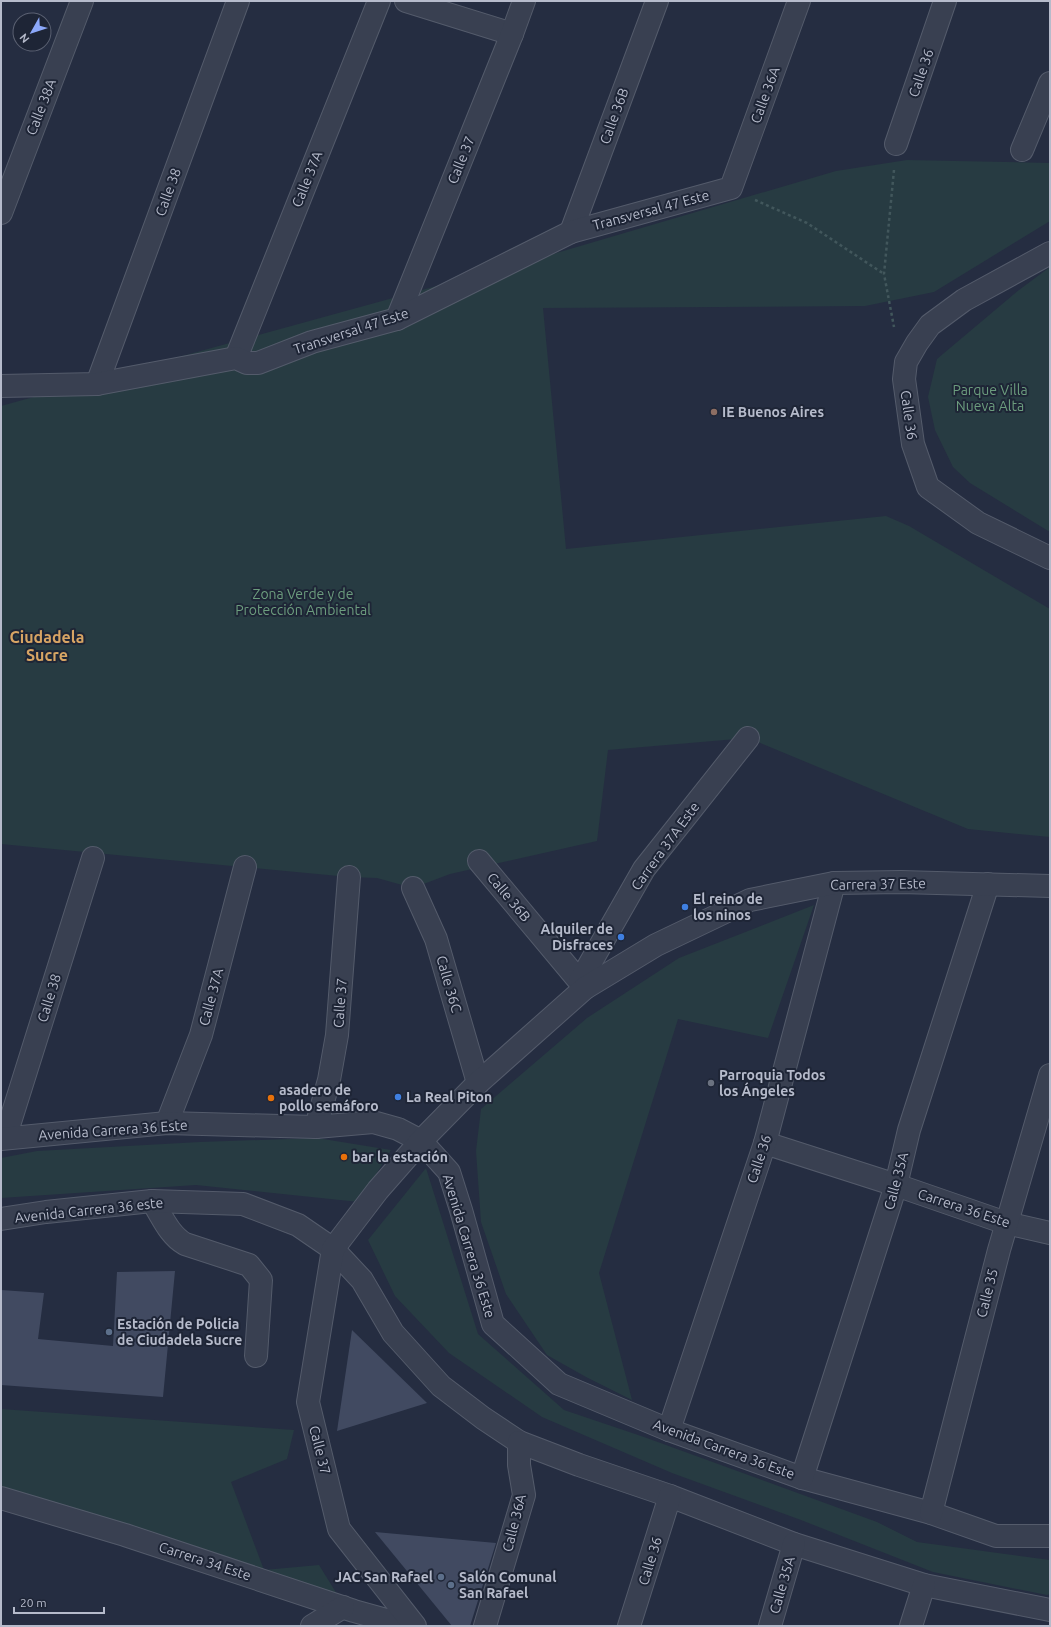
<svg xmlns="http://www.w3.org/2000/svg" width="1051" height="1627" font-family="Ubuntu,sans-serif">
	<rect width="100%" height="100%" fill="#252d41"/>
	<g fill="#273b42">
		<path d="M 907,160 L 1050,163 L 1050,221 L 934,292 L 865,306 L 543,308 L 566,549 L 886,516 L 909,526 L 1050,609 L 1050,837 L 968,829 L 748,738 L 608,750 L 597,841 L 450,874 L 413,888 L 377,878 L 349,877 L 1,844 L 1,406 L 553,254 L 836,171 Z"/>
		<path d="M 1050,267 L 1050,418 L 1049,424 L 1050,425 L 1050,532 L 970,483 L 953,467 L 935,430 L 928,397 L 937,359 L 1019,290 Z"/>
		<path d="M 814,905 L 768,1038 L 678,1019 L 599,1273 L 632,1400 L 586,1377 L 547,1355 L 506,1294 L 481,1222 L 476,1151 L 481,1109 L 587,1018 L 679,958 Z"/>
		<path d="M 317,1138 L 391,1150 L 359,1202 L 196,1185 L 1,1198 L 1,1158 L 37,1151 L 200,1142 Z"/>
		<path d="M 426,1168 L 478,1334 L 564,1410 L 644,1437 L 877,1522 L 917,1542 L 1050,1560 L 1050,1594 L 1047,1595 L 933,1572 L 801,1520 L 672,1473 L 542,1417 L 449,1353 L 395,1296 L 368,1240 Z"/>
		<path d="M 1,1409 L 294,1430 L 287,1459 L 231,1482 L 264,1570 L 319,1565 L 337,1594 L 1,1486 Z"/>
	</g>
	<g fill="#414a61">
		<path d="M 175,1271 L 163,1397 L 1,1385 L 1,1290 L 44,1293 L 38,1339 L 113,1346 L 117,1272 Z"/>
		<path d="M 352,1330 L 427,1403 L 337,1431 Z"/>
		<path d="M 375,1532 L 496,1543 L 470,1626 L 452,1626 Z"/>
	</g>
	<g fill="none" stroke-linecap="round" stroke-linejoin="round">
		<g stroke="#545b6b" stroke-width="24">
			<g id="minor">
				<path d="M 406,1 L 512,34"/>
				<path d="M 896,144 L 945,1"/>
				<path d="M 1022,150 L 1050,83"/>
				<path d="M 1,213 L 82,1"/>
				<path d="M 571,232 L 657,1"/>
				<path d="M 1050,253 L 964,300 L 930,325 L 917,343 L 906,362 L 904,379 L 913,444 L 928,487 L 978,523 L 1050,558"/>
				<path d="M 397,319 L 512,34 L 524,1"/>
				<path d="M 236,358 L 379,1"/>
				<path d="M 97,384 L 238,1"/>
				<path d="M 1,386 L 97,384 L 236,358 L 247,363 L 258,363 L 312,342 L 397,319 L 571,232 L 731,188 L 799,1"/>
				<path d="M 479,861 L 585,988"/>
				<path d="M 413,888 L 436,939 L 478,1083"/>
				<path d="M 580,981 L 644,869 L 748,738"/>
				<path d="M 167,1123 L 201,1035 L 245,867"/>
				<path d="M 316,1127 L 329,1080 L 337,1035 L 349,877"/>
				<path d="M 5,1138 L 93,858"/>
				<path d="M 1,1139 L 167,1123 L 316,1127 L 373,1122 L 398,1129 L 421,1141 L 449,1172 L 461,1210 L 493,1324 L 559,1384 L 669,1430 L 802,1478 L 931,1513 L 996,1536 L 1050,1536"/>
				<path d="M 765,1143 L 896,1185 L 1006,1223 L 1050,1233"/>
				<path d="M 152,1201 C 162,1216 169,1235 185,1244 L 249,1265 L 261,1280 L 256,1356"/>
				<path d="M 1,1219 L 46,1212 L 152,1201 L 243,1204 L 298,1225 L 333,1249 L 362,1280 L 393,1333 L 441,1386 L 483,1418 L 519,1442 L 579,1465 L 670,1496 L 794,1544 L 924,1585 L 1050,1610"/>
				<path d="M 669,1430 L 765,1143 L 834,883"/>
				<path d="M 802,1478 L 896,1185 L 909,1130 L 988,884"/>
				<path d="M 1,1498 L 125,1535 L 354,1611 L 408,1626"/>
				<path d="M 931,1513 L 999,1250 L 1050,1075"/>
				<path d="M 312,1626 L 343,1607"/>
				<path d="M 415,1626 L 339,1529 L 308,1402 L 333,1249 L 378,1190 L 421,1141 L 478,1083 L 585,988 L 656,945 L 750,900 L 834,883 L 901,882 L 1050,886"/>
				<path d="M 485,1626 L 524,1495 L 519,1465 L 519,1442"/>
				<path d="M 629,1626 L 670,1496"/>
				<path d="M 770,1626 L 794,1544"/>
				<path d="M 911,1626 L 924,1585"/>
			</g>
		</g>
		<g stroke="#42575c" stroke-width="2.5" stroke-dasharray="3 3" stroke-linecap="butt">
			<path d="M 894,170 L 884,274 L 894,327"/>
			<path d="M 755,200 L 807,223 L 884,274"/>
		</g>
		<use href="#minor" stroke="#394051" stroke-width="22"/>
	</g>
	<circle fill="#8d6e63" stroke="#1e2536" stroke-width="1.5" cx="714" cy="412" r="4"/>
	<g fill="#3f7fe0" stroke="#1e2536" stroke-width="1.5">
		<circle cx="685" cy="907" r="4"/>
		<circle cx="621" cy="937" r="4"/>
		<circle cx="398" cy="1097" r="4"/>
	</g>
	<circle fill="#6b7280" stroke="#1e2536" stroke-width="1.5" cx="711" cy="1083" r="4"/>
	<g fill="#e8710a" stroke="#1e2536" stroke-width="1.5">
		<circle cx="271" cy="1098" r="4"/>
		<circle cx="344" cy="1157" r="4"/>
	</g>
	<g fill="#5c6f8a" stroke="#1e2536" stroke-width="1.5">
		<circle cx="109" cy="1332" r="4"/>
		<circle cx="441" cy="1577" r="4"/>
		<circle cx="451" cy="1585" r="4"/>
	</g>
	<g text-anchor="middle" stroke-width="4" stroke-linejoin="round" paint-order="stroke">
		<g font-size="14" fill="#b6bbcb" stroke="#1e2536">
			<text transform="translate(921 73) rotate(-71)" y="5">Calle 36</text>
			<text transform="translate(765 95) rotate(-70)" y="5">Calle 36A</text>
			<text transform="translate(41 107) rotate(-69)" y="5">Calle 38A</text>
			<text transform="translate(614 116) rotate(-70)" y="5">Calle 36B</text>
			<text transform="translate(461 160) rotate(-68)" y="5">Calle 37</text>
			<text transform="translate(307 179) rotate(-68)" y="5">Calle 37A</text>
			<text transform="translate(168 192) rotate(-70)" y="5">Calle 38</text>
			<text transform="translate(651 210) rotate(-15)" y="5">Transversal 47 Este</text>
			<text transform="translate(351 331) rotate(-18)" y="5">Transversal 47 Este</text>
			<text transform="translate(909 415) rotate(82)" y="5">Calle 36</text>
			<text transform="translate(665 846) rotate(-54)" y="5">Carrera 37A Este</text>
			<text transform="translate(878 884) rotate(-1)" y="5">Carrera 37 Este</text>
			<text transform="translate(509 897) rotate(50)" y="5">Calle 36B</text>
			<text transform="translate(449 984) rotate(74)" y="5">Calle 36C</text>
			<text transform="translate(211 997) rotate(-75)" y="5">Calle 37A</text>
			<text transform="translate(49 998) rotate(-73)" y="5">Calle 38</text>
			<text transform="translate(340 1003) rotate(-86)" y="5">Calle 37</text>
			<text transform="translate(113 1130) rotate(-4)" y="5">Avenida Carrera 36 Este</text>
			<text transform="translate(759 1159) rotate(-72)" y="5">Calle 36</text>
			<text transform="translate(896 1181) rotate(-75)" y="5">Calle 35A</text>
			<text transform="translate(964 1208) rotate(18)" y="5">Carrera 36 Este</text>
			<text transform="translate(89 1210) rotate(-6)" y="5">Avenida Carrera 36 este</text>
			<text transform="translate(469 1246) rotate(73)" y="5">Avenida Carrera 36 Este</text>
			<text transform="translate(987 1293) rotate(-76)" y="5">Calle 35</text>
			<text transform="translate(724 1449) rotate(20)" y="5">Avenida Carrera 36 Este</text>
			<text transform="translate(320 1450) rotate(76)" y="5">Calle 37</text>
			<text transform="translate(514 1523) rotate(-76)" y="5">Calle 36A</text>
			<text transform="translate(205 1561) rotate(18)" y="5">Carrera 34 Este</text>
			<text transform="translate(650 1561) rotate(-73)" y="5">Calle 36</text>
			<text transform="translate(782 1585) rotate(-74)" y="5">Calle 35A</text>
		</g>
		<g font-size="14" fill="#6c9d7e" stroke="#1e2536">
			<text x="990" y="395">Parque Villa<tspan x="990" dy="16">Nueva Alta</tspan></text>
			<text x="303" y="599">Zona Verde y de<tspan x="303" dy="16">Protección Ambiental</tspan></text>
		</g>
		<g font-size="14" font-weight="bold" fill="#b6bbcb" stroke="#1e2536" text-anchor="start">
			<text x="722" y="417">IE Buenos Aires</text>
			<text x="693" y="904">El reino de<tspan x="693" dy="16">los ninos</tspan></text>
			<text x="613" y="934" text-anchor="end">Alquiler de<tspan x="613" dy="16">Disfraces</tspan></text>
			<text x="719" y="1080">Parroquia Todos<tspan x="719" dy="16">los Ángeles</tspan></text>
			<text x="279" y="1095">asadero de<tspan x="279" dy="16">pollo semáforo</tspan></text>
			<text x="406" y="1102">La Real Piton</text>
			<text x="352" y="1162">bar la estación</text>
			<text x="117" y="1329">Estación de Policia<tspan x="117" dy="16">de Ciudadela Sucre</tspan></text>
			<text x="433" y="1582" text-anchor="end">JAC San Rafael</text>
			<text x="459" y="1582">Salón Comunal<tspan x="459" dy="16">San Rafael</tspan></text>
		</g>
		<g font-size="16" font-weight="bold" fill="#d8a564" stroke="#1e2536">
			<text x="47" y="643">Ciudadela<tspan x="47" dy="18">Sucre</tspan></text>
		</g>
	</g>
	<rect width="1051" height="1627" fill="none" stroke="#b6bbcb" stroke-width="4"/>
	<g transform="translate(32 32) rotate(231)"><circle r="19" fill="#1e2536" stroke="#5b6172"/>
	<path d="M0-3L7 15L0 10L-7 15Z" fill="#8ca8fa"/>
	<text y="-6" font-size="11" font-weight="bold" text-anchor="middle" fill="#b6bbcb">N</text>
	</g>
	<path d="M14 1607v6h90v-6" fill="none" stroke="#b6bbcb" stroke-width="2"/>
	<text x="20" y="1607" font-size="12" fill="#b6bbcb" stroke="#1e2536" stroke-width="3" paint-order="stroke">20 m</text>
</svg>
